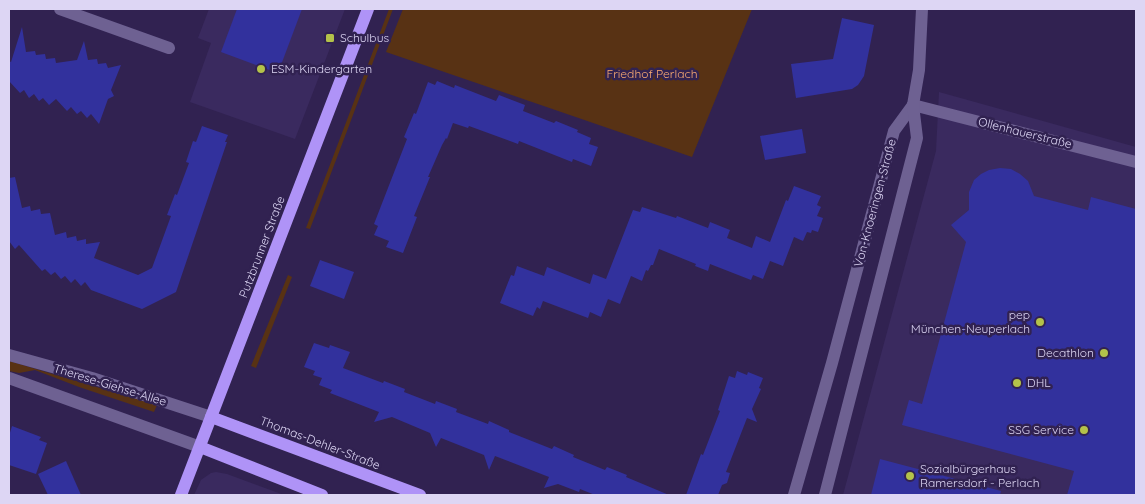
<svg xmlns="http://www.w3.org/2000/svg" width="1145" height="504" font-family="Quicksand,sans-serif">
	<rect width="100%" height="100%" fill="#312251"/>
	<g fill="#3a2a5f">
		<path d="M 209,9 L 345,9 L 295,139 L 190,102 L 211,43 L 198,38 Z"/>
		<path d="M 939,92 L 1136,147 L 1136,495 L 843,495 L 936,151 Z"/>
		<path d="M 216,472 L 227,474 L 284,495 L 194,495 L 201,480 L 211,473 Z"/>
	</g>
	<g fill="#583214">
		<path d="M 389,9 L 393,9 L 310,229 L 306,228 Z"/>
		<path d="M 403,9 L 752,9 L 692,157 L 386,52 Z"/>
		<path d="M 288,275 L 292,277 L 256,368 L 251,366 Z"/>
		<path d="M 9,361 L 157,405 L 154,412 L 79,387 L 35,370 L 19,373 L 9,371 Z"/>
	</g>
	<g fill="#32319d">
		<path d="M 237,9 L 302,9 L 278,73 L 221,52 Z"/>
		<path d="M 842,18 L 874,25 L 864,76 L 858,85 L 852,89 L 796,98 L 791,64 L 833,59 Z"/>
		<path d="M 22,27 L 26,52 L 35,51 L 36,55 L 45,54 L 46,59 L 55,58 L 56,63 L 77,60 L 84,41 L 88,60 L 97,59 L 98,64 L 106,63 L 108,68 L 121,65 L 111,90 L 114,96 L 108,99 L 99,124 L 91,114 L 87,118 L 81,111 L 77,114 L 71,107 L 67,111 L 56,99 L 49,105 L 43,98 L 39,101 L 34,94 L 29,98 L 24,90 L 20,93 L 9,81 L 9,61 L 11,62 Z"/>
		<path d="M 437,81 L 454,88 L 455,85 L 496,101 L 499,95 L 525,105 L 523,111 L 554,123 L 556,121 L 578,130 L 577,132 L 591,138 L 589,144 L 598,147 L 591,166 L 573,159 L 572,162 L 519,141 L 518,144 L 469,126 L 468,128 L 453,123 L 447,139 L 446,138 L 442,145 L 428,177 L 430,177 L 414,216 L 417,217 L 403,253 L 386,247 L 389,241 L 374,235 L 378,226 L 374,224 L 407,139 L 404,137 L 414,113 L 416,114 L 428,82 L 435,85 Z"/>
		<path d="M 202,126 L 228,135 L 225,142 L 227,142 L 176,292 L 142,309 L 91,290 L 85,282 L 81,286 L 75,279 L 71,283 L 65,276 L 61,279 L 55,272 L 51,275 L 45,269 L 42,271 L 19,245 L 15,249 L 9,241 L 9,178 L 15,177 L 22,208 L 30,206 L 31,211 L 40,209 L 41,214 L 50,213 L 55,235 L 66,232 L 67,238 L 76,236 L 77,241 L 86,239 L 86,244 L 100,242 L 94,258 L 138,275 L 152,268 L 171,216 L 167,215 L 175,194 L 177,195 L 189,163 L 186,162 L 193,141 L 196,142 Z"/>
		<path d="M 802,129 L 806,153 L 765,160 L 760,136 Z"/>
		<path d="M 1000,168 L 1011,169 L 1020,174 L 1028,181 L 1034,196 L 1088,210 L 1091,197 L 1136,209 L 1136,495 L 1067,495 L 1074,471 L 902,425 L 909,400 L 922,404 L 966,242 L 951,225 L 969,210 L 969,192 L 974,180 L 981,174 L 989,170 Z"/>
		<path d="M 794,186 L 821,196 L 817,205 L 821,207 L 817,216 L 823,218 L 818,232 L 812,230 L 811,233 L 807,232 L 803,241 L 794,237 L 783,266 L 770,261 L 763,279 L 753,275 L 751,280 L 710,264 L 708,271 L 695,266 L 696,264 L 659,249 L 653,265 L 651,265 L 648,271 L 646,270 L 642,281 L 631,276 L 620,304 L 608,299 L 601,317 L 590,312 L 588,318 L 543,301 L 540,309 L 537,307 L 533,316 L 500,303 L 511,275 L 514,276 L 517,266 L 544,276 L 547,267 L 590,284 L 593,274 L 606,279 L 633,210 L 640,212 L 642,207 L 676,218 L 677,216 L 708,228 L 710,222 L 730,230 L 727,238 L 752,248 L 756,236 L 770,242 L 786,200 L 788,201 Z"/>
		<path d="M 320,260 L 354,272 L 344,299 L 310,286 Z"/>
		<path d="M 314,343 L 329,348 L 330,345 L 350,352 L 343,368 L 383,383 L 384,381 L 405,389 L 404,392 L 435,404 L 436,401 L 457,409 L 456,412 L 488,424 L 489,421 L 509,430 L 509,432 L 552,449 L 554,446 L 574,455 L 573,457 L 605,470 L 607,467 L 627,475 L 626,477 L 669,495 L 595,495 L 580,489 L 579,492 L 558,484 L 544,488 L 549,477 L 495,456 L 489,470 L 484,455 L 441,438 L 436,447 L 430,433 L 392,417 L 374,422 L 379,412 L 330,393 L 332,390 L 319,385 L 322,378 L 313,375 L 315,371 L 304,367 Z"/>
		<path d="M 737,371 L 747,375 L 748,372 L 763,378 L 759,388 L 761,389 L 752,409 L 757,422 L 747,418 L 726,472 L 730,473 L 727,483 L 722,485 L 718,495 L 686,495 L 701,454 L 703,455 L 720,411 L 718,410 L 729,376 L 735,378 Z"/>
		<path d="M 12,426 L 41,437 L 39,440 L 47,443 L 36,474 L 9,465 L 9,436 Z"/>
		<path d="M 880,459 L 1001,491 L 1000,495 L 871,495 Z"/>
		<path d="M 66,461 L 81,495 L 48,495 L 38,474 Z"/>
	</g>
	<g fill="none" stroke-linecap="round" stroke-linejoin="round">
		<g stroke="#6e6192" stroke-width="12">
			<path d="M 60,9 L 169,48"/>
			<path d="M 913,105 L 1136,162"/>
			<path d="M 9,355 L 92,378 L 211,417"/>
			<path d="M 9,378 L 200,447"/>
			<path d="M 794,495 L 832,363 L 894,131 L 913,105"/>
			<path d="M 825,495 L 917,138 L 913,105 L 919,70 L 922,9"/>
		</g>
		<g stroke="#af93f7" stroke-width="12">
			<path d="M 211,417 L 420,495"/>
			<path d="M 200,447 L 322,495"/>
			<path d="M 181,495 L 368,9"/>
		</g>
	</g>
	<g fill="#b4c24a" stroke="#312251" stroke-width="2">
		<rect x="325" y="33" width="10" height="10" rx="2.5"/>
		<circle cx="261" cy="69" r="5"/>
		<circle cx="1040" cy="322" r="5"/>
		<circle cx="1104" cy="353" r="5"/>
		<circle cx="1017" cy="383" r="5"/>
		<circle cx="1084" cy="430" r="5"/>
		<circle cx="910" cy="476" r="5"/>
	</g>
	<g text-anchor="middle" stroke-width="5" stroke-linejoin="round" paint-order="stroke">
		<g font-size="12" fill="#ddd6f4" stroke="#312251" text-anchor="start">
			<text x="340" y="42">Schulbus</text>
			<text x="271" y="73">ESM-Kindergarten</text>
			<text x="1030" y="319" text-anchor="end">pep<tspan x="1030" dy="14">München-Neuperlach</tspan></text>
			<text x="1094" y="357" text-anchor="end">Decathlon</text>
			<text x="1027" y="387">DHL</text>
			<text x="1074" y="434" text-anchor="end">SSG Service</text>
			<text x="920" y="473">Sozialbürgerhaus<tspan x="920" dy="14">Ramersdorf - Perlach</tspan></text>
		</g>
		<g font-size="12" fill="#fcac73" stroke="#312251">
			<text x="652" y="78">Friedhof Perlach</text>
		</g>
		<g font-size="12" fill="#ddd6f4" stroke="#312251">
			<text transform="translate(1025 133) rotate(14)" y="4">Ollenhauerstraße</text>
			<text transform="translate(875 203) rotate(-75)" y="4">Von-Knoeringen-Straße</text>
			<text transform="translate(262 247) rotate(-69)" y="4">Putzbrunner Straße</text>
			<text transform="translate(110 385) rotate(17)" y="4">Therese-Giehse-Allee</text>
			<text transform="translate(320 443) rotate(21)" y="4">Thomas-Dehler-Straße</text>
		</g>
	</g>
	<rect width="1145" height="504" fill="none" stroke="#ddd6f4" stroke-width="20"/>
</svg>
